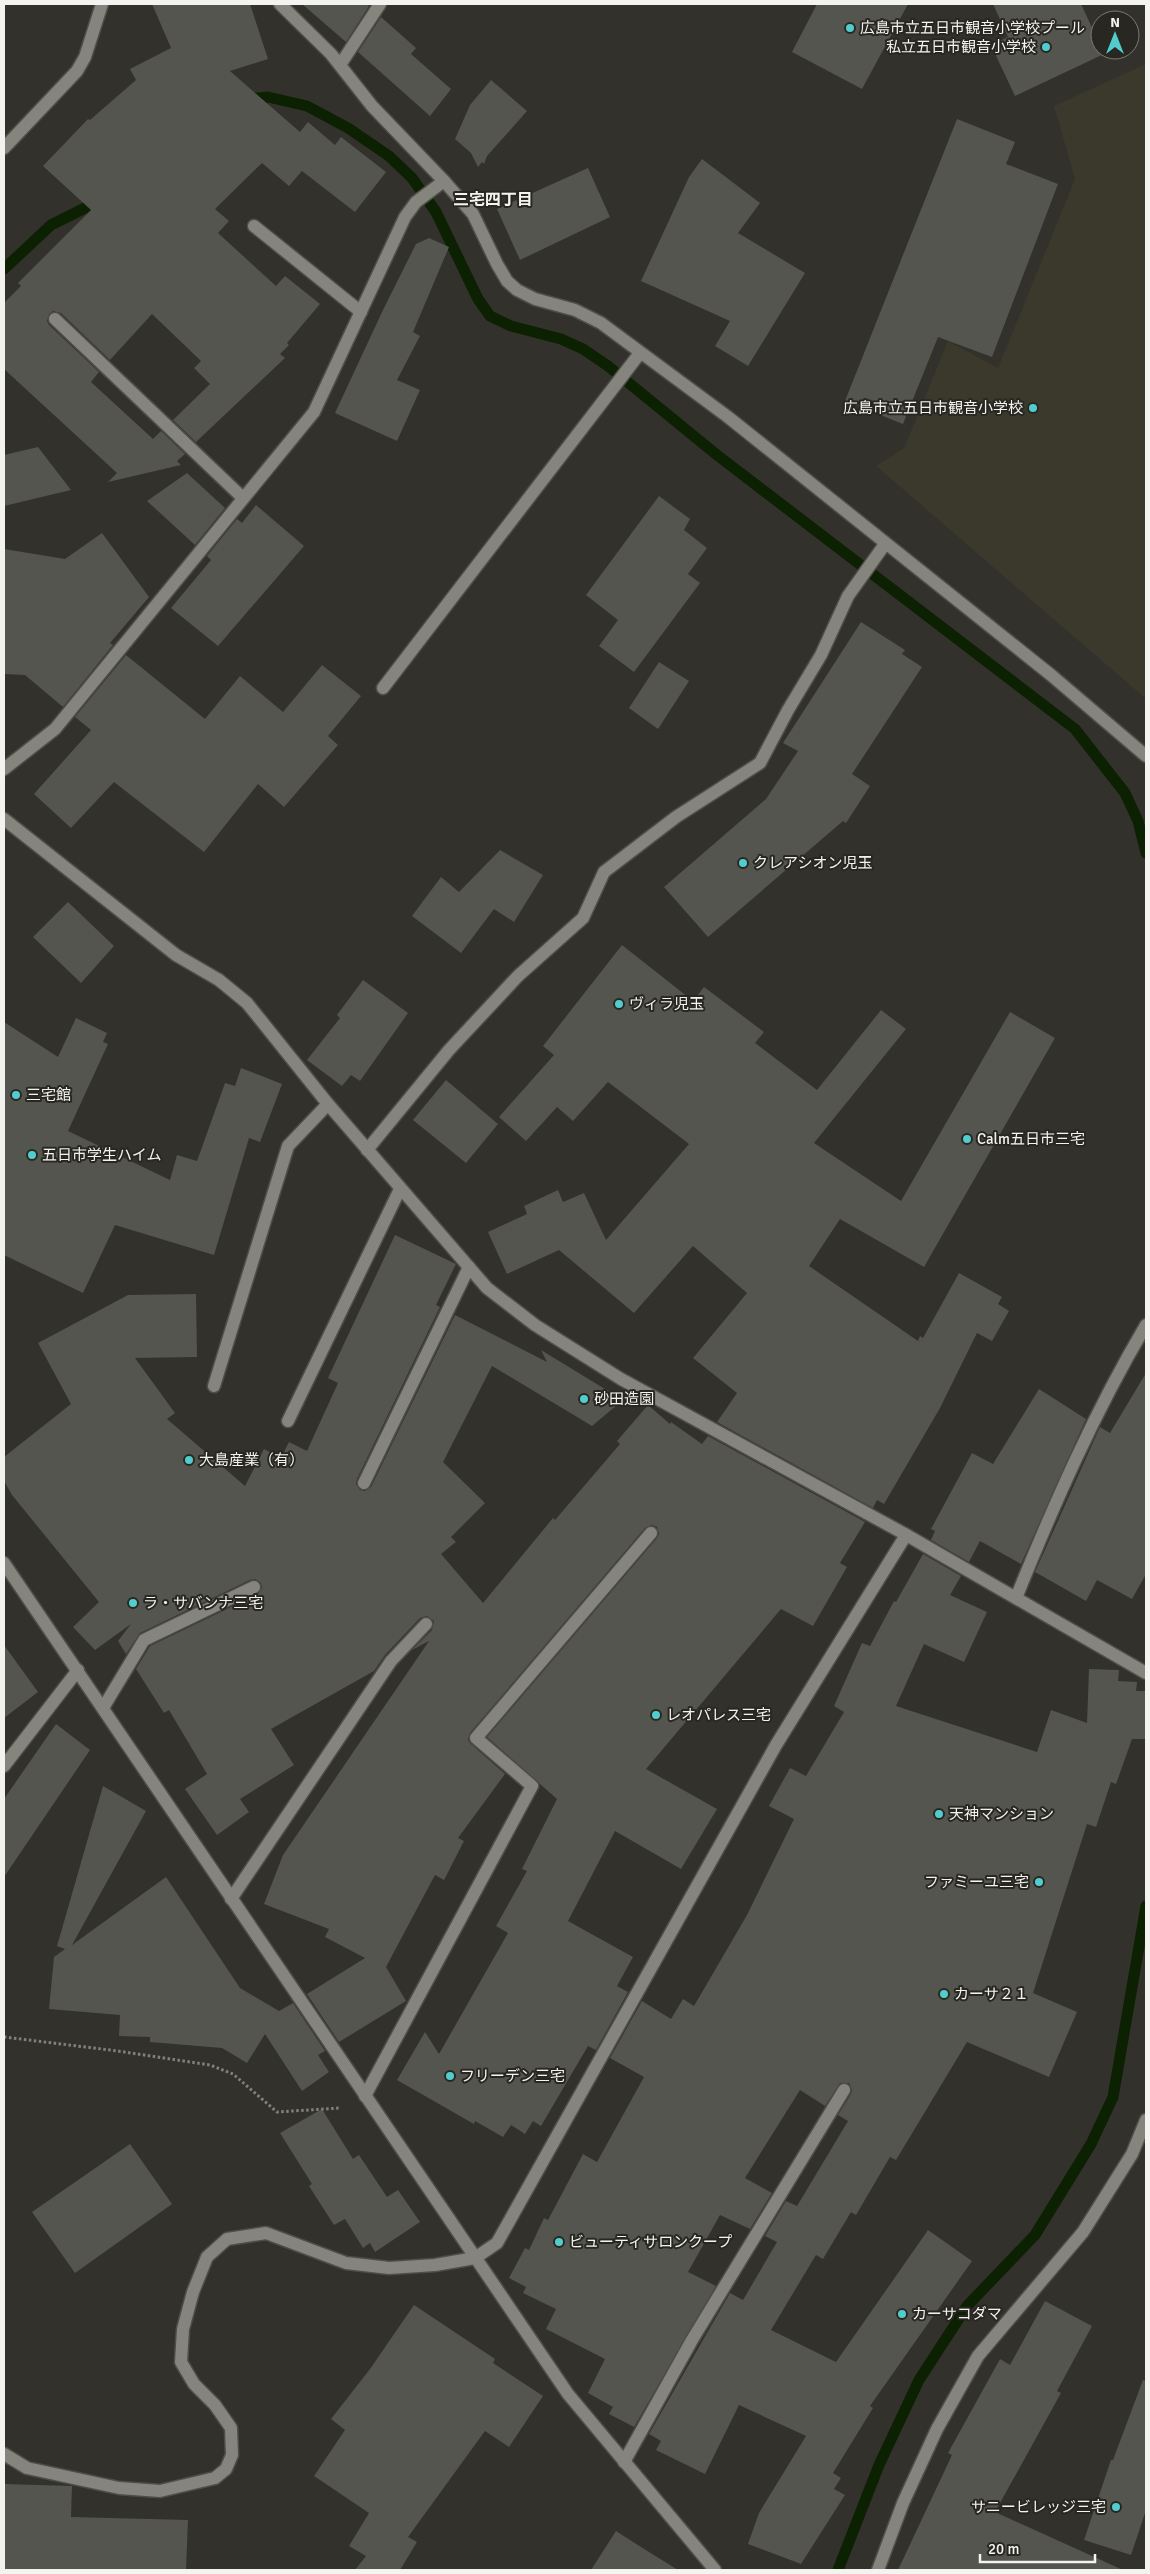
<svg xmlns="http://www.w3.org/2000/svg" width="1150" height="2574" font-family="Signika,'Noto Sans JP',sans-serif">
	<rect width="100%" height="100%" fill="#33312c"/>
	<path fill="#3b382c" d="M 1146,64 L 1146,699 L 876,466 L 904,448 L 948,341 L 998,368 L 1075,179 L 1054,106 Z"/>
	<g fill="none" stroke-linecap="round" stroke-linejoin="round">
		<g stroke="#0c2002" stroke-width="11">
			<path d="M 247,99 L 268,97 L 307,106 L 348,128 L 389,156 L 412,178 L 436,212 L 478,299 L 490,316 L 511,326 L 561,339 L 583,349 L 608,366 L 717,455 L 1075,729 L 1125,793 L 1138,821 L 1146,853"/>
			<path d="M 4,269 L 51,225 L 101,200"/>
			<path d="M 838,2570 L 879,2465 L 919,2380 L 967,2306 L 1035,2235 L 1091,2144 L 1113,2097 L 1146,1906"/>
		</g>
	</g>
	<g fill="#53554e">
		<path d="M 152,4 L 250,4 L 268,59 L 230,71 L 300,132 L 308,122 L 335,145 L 341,137 L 386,172 L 355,212 L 302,171 L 289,186 L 262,163 L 215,209 L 229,221 L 218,233 L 276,286 L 285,276 L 320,304 L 287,343 L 289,345 L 280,354 L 285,358 L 196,442 L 173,420 L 210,384 L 194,368 L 201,361 L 152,314 L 110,360 L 61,313 L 53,311 L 49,314 L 47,321 L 49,325 L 99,372 L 91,382 L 153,439 L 161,431 L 185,454 L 177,461 L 181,465 L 108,482 L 117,473 L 4,369 L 4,303 L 21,286 L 18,283 L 91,210 L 43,166 L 88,119 L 90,120 L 136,80 L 130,69 L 171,48 Z"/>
		<path d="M 302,4 L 367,4 L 369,6 L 346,42 Z"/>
		<path d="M 817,4 L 908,4 L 862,89 L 792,52 Z"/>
		<path d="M 993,4 L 1081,4 L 1100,45 L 1100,50 L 1104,54 L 1015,96 L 991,45 L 1008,37 Z"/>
		<path d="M 381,17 L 416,48 L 411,54 L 451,89 L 430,116 L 358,52 Z"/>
		<path d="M 491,80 L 527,111 L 487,156 L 484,164 L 482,162 L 478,167 L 471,153 L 455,139 L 470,105 Z"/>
		<path d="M 957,119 L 1015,142 L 1006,164 L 1058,184 L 992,357 L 938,337 L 903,424 L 845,401 Z"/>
		<path d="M 702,159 L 760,203 L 738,233 L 805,273 L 748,366 L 715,346 L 730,321 L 641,281 L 689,177 Z"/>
		<path d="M 588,168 L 610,217 L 520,260 L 497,209 Z"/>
		<path d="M 429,238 L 449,247 L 413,332 L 420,336 L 397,380 L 420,390 L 397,441 L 335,413 L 383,310 L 416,244 Z"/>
		<path d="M 38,447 L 71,490 L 4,506 L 4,455 Z"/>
		<path d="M 187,473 L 225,508 L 195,545 L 147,501 Z"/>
		<path d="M 659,496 L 690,519 L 684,530 L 707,548 L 688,574 L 700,583 L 634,672 L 599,646 L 618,620 L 586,595 Z"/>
		<path d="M 256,505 L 304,546 L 218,646 L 171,608 L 211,560 L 207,556 L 237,519 L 242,523 Z"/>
		<path d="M 102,533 L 149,597 L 110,643 L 113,645 L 63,707 L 25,675 L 4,674 L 4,549 L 65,559 Z"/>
		<path d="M 861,622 L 905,650 L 902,654 L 922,667 L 852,774 L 870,786 L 846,823 L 843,821 L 708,937 L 664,887 L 766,799 L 798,751 L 783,743 Z"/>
		<path d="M 126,655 L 205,719 L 240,676 L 283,712 L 322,665 L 361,696 L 328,736 L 338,745 L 284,807 L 258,784 L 204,852 L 114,782 L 71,828 L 34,794 L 91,730 L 75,717 Z"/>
		<path d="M 659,662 L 689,681 L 658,729 L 629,708 Z"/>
		<path d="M 500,850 L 543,875 L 514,922 L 494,909 L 461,953 L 412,916 L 441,877 L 459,892 Z"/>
		<path d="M 68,902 L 114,946 L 81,983 L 33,937 Z"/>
		<path d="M 622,945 L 693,1001 L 704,987 L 764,1032 L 755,1043 L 817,1090 L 881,1010 L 906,1029 L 814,1143 L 901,1201 L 1010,1012 L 1055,1038 L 924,1267 L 840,1219 L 809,1266 L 918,1341 L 920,1336 L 923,1338 L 959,1273 L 1002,1297 L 998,1304 L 1009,1311 L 992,1341 L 977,1333 L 940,1408 L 884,1504 L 877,1500 L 873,1508 L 717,1422 L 737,1393 L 693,1358 L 747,1293 L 693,1246 L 634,1313 L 559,1250 L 507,1274 L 488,1232 L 527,1214 L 524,1206 L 558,1190 L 563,1202 L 584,1193 L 606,1240 L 689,1144 L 608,1082 L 573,1121 L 557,1107 L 526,1141 L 499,1117 L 554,1055 L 543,1046 Z"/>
		<path d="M 363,980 L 408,1013 L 360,1081 L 351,1075 L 342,1086 L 307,1060 L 340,1018 L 337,1015 Z"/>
		<path d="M 76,1018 L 107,1033 L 103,1042 L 108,1044 L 68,1131 L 170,1180 L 177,1155 L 197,1161 L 225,1083 L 235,1086 L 241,1068 L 282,1084 L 260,1142 L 249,1138 L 214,1255 L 115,1225 L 83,1293 L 4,1255 L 4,1022 L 58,1057 Z"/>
		<path d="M 446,1080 L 498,1124 L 466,1163 L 413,1120 Z"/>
		<path d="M 395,1235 L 456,1264 L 436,1305 L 440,1307 L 357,1479 L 356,1484 L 360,1490 L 365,1491 L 371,1487 L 455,1315 L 547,1362 L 541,1350 L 623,1400 L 592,1426 L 492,1366 L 443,1462 L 485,1503 L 451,1537 L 456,1542 L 441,1554 L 483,1603 L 553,1518 L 555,1520 L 620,1444 L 617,1441 L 648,1405 L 670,1424 L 671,1422 L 702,1444 L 708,1436 L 865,1522 L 840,1563 L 847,1567 L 813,1626 L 781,1609 L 646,1769 L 717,1809 L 681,1869 L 615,1831 L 568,1921 L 633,1957 L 617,1986 L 628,1992 L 596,2050 L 588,2046 L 541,2126 L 533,2121 L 525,2134 L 511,2125 L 503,2137 L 475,2121 L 474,2124 L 397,2080 L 425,2032 L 439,2054 L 508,1933 L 496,1926 L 527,1871 L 522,1869 L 557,1799 L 487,1737 L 657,1538 L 659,1534 L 657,1527 L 652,1525 L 645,1528 L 470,1733 L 468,1740 L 471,1744 L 505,1774 L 458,1838 L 464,1841 L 444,1880 L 435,1875 L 386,1967 L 406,2001 L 339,2042 L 307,1994 L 365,1958 L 325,1937 L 329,1929 L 264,1904 L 283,1855 L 429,1641 L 412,1650 L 432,1630 L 434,1621 L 427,1616 L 420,1618 L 385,1655 L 374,1671 L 271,1729 L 294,1765 L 240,1799 L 249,1812 L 217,1835 L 185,1789 L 207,1774 L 169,1710 L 164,1713 L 136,1669 L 150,1646 L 258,1594 L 262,1588 L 261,1583 L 255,1579 L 250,1580 L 140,1633 L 126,1654 L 118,1641 L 131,1624 L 95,1650 L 73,1627 L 99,1602 L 12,1495 L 4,1481 L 4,1457 L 71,1404 L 38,1343 L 128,1295 L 196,1294 L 197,1357 L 135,1358 L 175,1413 L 167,1419 L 245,1486 L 264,1449 L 281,1458 L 289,1442 L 307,1451 L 338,1383 L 328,1378 Z"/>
		<path d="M 1146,1373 L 1146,1574 L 1132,1599 L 1097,1580 L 1086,1601 L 1035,1572 L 1100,1427 L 1110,1433 Z"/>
		<path d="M 1039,1389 L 1086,1419 L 1021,1564 L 980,1541 L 969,1562 L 931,1540 L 935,1531 L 931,1529 L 972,1453 L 993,1464 Z"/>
		<path d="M 923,1554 L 961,1576 L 950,1595 L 987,1612 L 964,1662 L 924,1644 L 896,1706 L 1037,1752 L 1051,1710 L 1087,1723 L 1089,1669 L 1119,1670 L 1118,1681 L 1137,1682 L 1136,1691 L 1146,1691 L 1146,1739 L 1132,1739 L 1116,1784 L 1111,1782 L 1096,1827 L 1087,1824 L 1033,1993 L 1077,2012 L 1049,2077 L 967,2042 L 896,2160 L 890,2157 L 856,2215 L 851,2212 L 823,2259 L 816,2255 L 771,2330 L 836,2362 L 928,2230 L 972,2261 L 870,2406 L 873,2408 L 833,2473 L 841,2478 L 834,2489 L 845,2495 L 801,2564 L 748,2544 L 759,2513 L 806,2436 L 739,2405 L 705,2474 L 656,2450 L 661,2441 L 649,2434 L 730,2293 L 743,2300 L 777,2242 L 765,2236 L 786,2201 L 797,2206 L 848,2121 L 838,2115 L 851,2094 L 852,2090 L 849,2083 L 840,2083 L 825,2106 L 800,2090 L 745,2178 L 772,2193 L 750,2229 L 720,2215 L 688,2272 L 716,2286 L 634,2427 L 609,2414 L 613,2407 L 588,2393 L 605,2359 L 546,2329 L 556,2309 L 523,2293 L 526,2287 L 509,2278 L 525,2248 L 529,2250 L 544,2218 L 548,2220 L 583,2154 L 597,2162 L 644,2077 L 610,2058 L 642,2001 L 671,2019 L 683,1999 L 694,2006 L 747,1915 L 794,1819 L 769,1806 L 790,1768 L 806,1776 L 844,1712 L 834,1706 L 862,1643 L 870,1646 L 894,1601 L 896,1602 Z"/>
		<path d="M 4,1645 L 38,1692 L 4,1718 Z"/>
		<path d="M 56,1724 L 90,1750 L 4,1877 L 4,1799 Z"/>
		<path d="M 103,1786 L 146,1811 L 72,1945 L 166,1877 L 240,1988 L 279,2011 L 293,2003 L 325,2051 L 318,2055 L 329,2072 L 302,2091 L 265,2034 L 247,2063 L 222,2048 L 150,2042 L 150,2037 L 119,2036 L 120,2015 L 49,2009 L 54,1957 L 65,1949 L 57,1946 Z"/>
		<path d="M 322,2109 L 353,2159 L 359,2155 L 387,2197 L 398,2190 L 420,2222 L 375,2252 L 370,2243 L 363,2248 L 345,2219 L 334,2225 L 309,2186 L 312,2184 L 280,2133 Z"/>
		<path d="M 130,2144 L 172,2204 L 75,2273 L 32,2212 Z"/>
		<path d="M 1045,2301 L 1092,2326 L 1057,2391 L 1061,2393 L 995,2512 L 1123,2570 L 898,2570 L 952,2455 L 948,2453 L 1000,2359 L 1010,2365 Z"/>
		<path d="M 414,2305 L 495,2359 L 493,2363 L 543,2396 L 509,2447 L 485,2431 L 408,2537 L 417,2542 L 400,2570 L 355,2570 L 366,2556 L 349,2546 L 369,2513 L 314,2476 L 345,2430 L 331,2419 L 370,2369 Z"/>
		<path d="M 1143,2380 L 1146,2381 L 1146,2510 L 1131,2555 L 1084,2540 L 1111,2460 L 1113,2460 Z"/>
		<path d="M 4,2484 L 72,2486 L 71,2517 L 188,2520 L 186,2570 L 4,2570 Z"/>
		<path d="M 616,2531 L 641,2547 L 678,2570 L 591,2570 Z"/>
	</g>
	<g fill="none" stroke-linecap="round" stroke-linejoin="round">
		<g stroke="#4f4d49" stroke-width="15">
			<g id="minor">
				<path d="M 280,4 L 331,54 L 372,106 L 444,181 L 473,214 L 497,264 L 507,281 L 517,290 L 535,299 L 575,310 L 601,323 L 728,417 L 1051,675 L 1146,756"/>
				<path d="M 340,65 L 380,4"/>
				<path d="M 4,148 L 77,71 L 85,57 L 102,4"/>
				<path d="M 254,226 L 361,312"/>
				<path d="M 55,319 L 243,498"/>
				<path d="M 383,688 L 640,353"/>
				<path d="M 4,769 L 55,729 L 314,412 L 405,217 L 416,202 L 444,181"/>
				<path d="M 4,819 L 176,955 L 219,980 L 247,1003 L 328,1104 L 487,1288 L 535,1325 L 621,1379 L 903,1533 L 1146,1673"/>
				<path d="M 367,1150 L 449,1050 L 518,976 L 583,918 L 604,872 L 676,817 L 760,763 L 788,710 L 821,655 L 848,596 L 885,544"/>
				<path d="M 214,1386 L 288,1146 L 328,1104"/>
				<path d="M 288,1421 L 400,1189"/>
				<path d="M 364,1483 L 469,1267"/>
				<path d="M 4,1563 L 568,2394 L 715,2570"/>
				<path d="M 1016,1598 C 1054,1504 1095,1411 1146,1325"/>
				<path d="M 103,1708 L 144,1640 L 254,1587"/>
				<path d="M 4,1766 L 78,1670"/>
				<path d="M 231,1899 L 391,1661 L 426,1624"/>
				<path d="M 365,2096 L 532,1786 L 476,1738 L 651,1533"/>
				<path d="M 4,2454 L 27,2468 L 119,2488 L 160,2491 L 215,2478 L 226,2469 L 232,2455 L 231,2428 L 215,2405 L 194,2384 L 181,2362 L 183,2329 L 193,2292 L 207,2257 L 227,2239 L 266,2233 L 346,2263 L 389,2268 L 435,2265 L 475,2258 L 497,2243 L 776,1745 L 906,1535"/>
				<path d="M 624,2462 L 692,2340 L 844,2090"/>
				<path d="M 878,2570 L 903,2503 L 937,2429 L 978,2356 L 1083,2232 L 1132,2154 L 1146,2120"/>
			</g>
		</g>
		<path stroke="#81807b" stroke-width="3" stroke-dasharray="2.5 2.5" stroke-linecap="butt" d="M 4,2037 L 118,2051 L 210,2065 L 233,2074 L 277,2112 L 340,2108"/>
		<use href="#minor" stroke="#85847d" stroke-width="12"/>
	</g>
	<g fill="#52cdce" stroke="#292722" stroke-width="2">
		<circle cx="850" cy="28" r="5"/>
		<circle cx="1046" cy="47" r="5"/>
		<circle cx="1033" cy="408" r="5"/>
		<circle cx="743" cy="863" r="5"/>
		<circle cx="619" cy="1004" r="5"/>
		<circle cx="16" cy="1095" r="5"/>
		<circle cx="967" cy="1139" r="5"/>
		<circle cx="32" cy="1155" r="5"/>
		<circle cx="584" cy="1399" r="5"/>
		<circle cx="189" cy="1460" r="5"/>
		<circle cx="133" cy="1603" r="5"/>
		<circle cx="656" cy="1715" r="5"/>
		<circle cx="939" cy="1814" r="5"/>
		<circle cx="1039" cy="1882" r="5"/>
		<circle cx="944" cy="1994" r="5"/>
		<circle cx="450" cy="2076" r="5"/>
		<circle cx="559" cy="2242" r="5"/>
		<circle cx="902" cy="2314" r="5"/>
		<circle cx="1116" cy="2507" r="5"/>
	</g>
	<g text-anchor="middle" stroke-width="4" stroke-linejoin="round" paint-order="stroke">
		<g font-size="15" fill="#f3f3ef" stroke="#292722" text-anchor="start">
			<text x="860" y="33">広島市立五日市観音小学校プール</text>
			<text x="1036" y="52" text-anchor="end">私立五日市観音小学校</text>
			<text x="1023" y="413" text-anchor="end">広島市立五日市観音小学校</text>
			<text x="753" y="868">クレアシオン児玉</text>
			<text x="629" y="1009">ヴィラ児玉</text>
			<text x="26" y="1100">三宅館</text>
			<text x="977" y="1144">Calm五日市三宅</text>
			<text x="42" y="1160">五日市学生ハイム</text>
			<text x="594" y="1404">砂田造園</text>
			<text x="199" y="1465">大島産業（有）</text>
			<text x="143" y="1608">ラ・サバンナ三宅</text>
			<text x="666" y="1720">レオパレス三宅</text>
			<text x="949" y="1819">天神マンション</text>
			<text x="1029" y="1887" text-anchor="end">ファミーユ三宅</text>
			<text x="954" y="1999">カーサ２１</text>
			<text x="460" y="2081">フリーデン三宅</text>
			<text x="569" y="2247">ビューティサロンクープ</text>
			<text x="912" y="2319">カーサコダマ</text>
			<text x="1106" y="2512" text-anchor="end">サニービレッジ三宅</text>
		</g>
		<g font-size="16" font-weight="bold" fill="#f3f3ef" stroke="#292722">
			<text x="493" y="205">三宅四丁目</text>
		</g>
	</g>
	<rect width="1150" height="2574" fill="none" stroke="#f3f3ef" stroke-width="10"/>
	<g transform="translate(1115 35)"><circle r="24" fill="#292722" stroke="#7a7974"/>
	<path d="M0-4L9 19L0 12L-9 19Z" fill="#52cdce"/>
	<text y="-8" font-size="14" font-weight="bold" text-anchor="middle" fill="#f3f3ef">N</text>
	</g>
	<path d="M980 2554v8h115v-8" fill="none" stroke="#f3f3ef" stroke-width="2.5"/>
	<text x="988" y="2554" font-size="15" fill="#f3f3ef" stroke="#292722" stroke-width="4" paint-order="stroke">20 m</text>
</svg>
